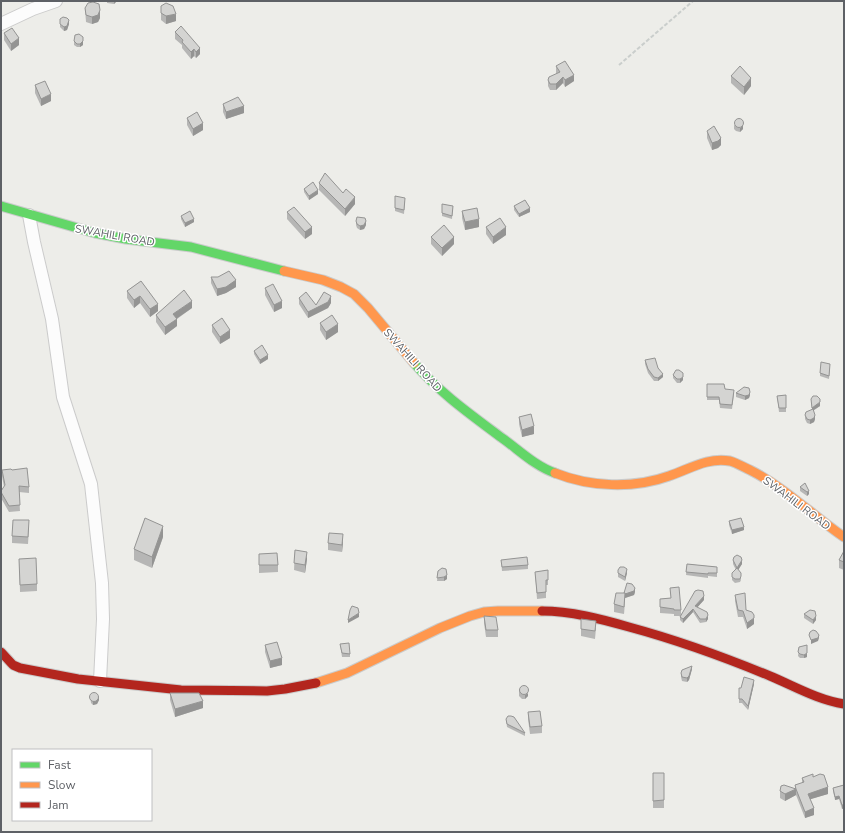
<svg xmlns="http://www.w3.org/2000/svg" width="845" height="833" font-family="'Nunito Sans',sans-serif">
	<rect width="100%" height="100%" fill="#edede9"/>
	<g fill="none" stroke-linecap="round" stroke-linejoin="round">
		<g stroke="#cbcbcb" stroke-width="14">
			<g id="street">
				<path d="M 1,24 L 33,9 L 56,1"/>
				<path d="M 29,215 L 34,242 L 52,319 L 63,397 L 91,484 L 102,583 L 103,619 L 100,681"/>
			</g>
		</g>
		<g stroke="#cacbcb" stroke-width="11">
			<g id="fast">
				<path d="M 1,206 L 95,233 L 126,239 L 191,247 L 284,271"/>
				<path d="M 414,363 C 440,393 470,414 502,438 C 519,450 535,466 555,473"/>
			</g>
		</g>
		<g stroke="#cacbcb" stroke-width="11">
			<g id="slow">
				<path d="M 284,271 L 323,280 L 341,287 L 354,294 L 368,308 L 414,363"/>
				<path d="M 555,473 C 590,487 633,489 669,476 C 690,469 707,457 730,461 C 737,463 743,467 750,470 C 784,487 812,515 844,537"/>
				<path d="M 316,683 L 347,673 L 440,628 L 470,616 L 484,612 L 498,611 L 542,611"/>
			</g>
		</g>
		<g stroke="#cacbcb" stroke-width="11">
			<g id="jam">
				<path d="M 542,611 C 571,611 601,619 629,627 C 677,640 724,657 770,676 C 794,686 818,700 844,704"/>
				<path d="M 1,652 L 13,665 L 20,668 L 78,679 L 181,690 L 267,691 L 285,689 L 316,683"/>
			</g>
		</g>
		<path stroke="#cacecc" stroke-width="2" stroke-dasharray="4 2" stroke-linecap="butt" d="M 619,65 L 693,1"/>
		<use href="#street" stroke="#fcfcfc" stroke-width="12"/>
		<use href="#fast" stroke="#63d668" stroke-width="9"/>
		<use href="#slow" stroke="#ff974d" stroke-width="9"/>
		<use href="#jam" stroke="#b3261e" stroke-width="9"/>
	</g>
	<g fill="#b6b6b5">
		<path d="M 107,1 L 117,1 L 114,4 L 107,3 Z"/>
		<path d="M 161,6 L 176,21 L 166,24 L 161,20 Z"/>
		<path d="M 85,8 L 100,18 L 98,22 L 92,24 L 86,22 Z"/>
		<path d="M 60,24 L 69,24 L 67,30 L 64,31 L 60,27 Z"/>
		<path d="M 175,32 L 200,54 L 196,58 L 194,56 L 191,59 L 182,48 L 182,45 L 175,39 Z"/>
		<path d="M 4,33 L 19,45 L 11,51 L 4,40 Z"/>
		<path d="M 74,41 L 83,45 L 80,47 L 77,47 L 74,45 Z"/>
		<path d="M 556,66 L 574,81 L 565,87 L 563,83 L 556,90 L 550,90 L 548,86 L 548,80 L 557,74 L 556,73 Z"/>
		<path d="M 731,76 L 751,86 L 744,95 L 731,83 Z"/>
		<path d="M 35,85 L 51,101 L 41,106 L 35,93 Z"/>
		<path d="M 223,104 L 244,113 L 226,119 L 223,112 Z"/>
		<path d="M 187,118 L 203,130 L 193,136 L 187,125 Z"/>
		<path d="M 734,125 L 743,129 L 740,132 L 736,131 L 734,129 Z"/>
		<path d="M 707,131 L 721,145 L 718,148 L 712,150 L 707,138 Z"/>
		<path d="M 319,183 L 343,193 L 355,204 L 345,216 L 319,190 Z"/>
		<path d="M 304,189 L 318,194 L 309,200 L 304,192 Z"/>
		<path d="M 395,196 L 405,201 L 404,214 L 395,211 Z"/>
		<path d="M 442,204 L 453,206 L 452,219 L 442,216 Z"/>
		<path d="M 514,206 L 530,212 L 519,217 L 514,210 Z"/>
		<path d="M 462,211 L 479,227 L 465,230 L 462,218 Z"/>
		<path d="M 287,212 L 312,234 L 305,239 L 287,219 Z"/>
		<path d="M 181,216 L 194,222 L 185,227 L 181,219 Z"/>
		<path d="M 356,221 L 366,225 L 364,229 L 360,230 L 357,228 L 356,225 Z"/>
		<path d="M 486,227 L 506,235 L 493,244 L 486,234 Z"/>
		<path d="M 431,237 L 454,244 L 442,256 L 431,244 Z"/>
		<path d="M 211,277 L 236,287 L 226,293 L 217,296 L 211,283 Z"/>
		<path d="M 141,281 L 158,311 L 150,317 L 140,303 L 134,308 L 127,298 L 127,291 Z"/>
		<path d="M 265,288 L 282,308 L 274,312 L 265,295 Z"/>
		<path d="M 299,298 L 316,305 L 331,303 L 328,308 L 308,318 L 299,304 Z"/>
		<path d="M 192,308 L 177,319 L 177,326 L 165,335 L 156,322 L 156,315 Z"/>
		<path d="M 320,323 L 338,332 L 326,340 L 320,330 Z"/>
		<path d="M 212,325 L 230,338 L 220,344 L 212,332 Z"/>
		<path d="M 254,351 L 268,359 L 260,364 L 254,354 Z"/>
		<path d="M 645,360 L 658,368 L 663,377 L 658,381 L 654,381 L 648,373 L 645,364 Z"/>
		<path d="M 830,368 L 829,379 L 820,376 L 820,373 Z"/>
		<path d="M 673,375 L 683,380 L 680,383 L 677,383 L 673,378 Z"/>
		<path d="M 707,384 L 725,389 L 734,394 L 732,409 L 720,408 L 719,400 L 707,400 Z"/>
		<path d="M 736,393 L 750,395 L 749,398 L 745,400 L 736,397 Z"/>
		<path d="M 786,395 L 786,412 L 779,412 L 777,396 Z"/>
		<path d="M 811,399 L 820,406 L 813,411 L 815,419 L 814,422 L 810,424 L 807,423 L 805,419 L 805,415 L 812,409 Z"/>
		<path d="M 519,417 L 534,434 L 522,437 L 519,424 Z"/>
		<path d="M 2,470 L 12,470 L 29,487 L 29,493 L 19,492 L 20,511 L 9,512 L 1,498 L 1,491 L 4,487 L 2,476 Z"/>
		<path d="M 805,483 L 809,494 L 807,496 L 800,491 L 800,487 Z"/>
		<path d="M 729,521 L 744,530 L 732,534 L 729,525 Z"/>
		<path d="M 29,528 L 28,544 L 12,543 L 12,536 Z"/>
		<path d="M 163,537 L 152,568 L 134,560 L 134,549 Z"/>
		<path d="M 343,542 L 342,552 L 328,550 L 328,543 Z"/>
		<path d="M 295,550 L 307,559 L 305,573 L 294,570 Z"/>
		<path d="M 844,551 L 844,570 L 839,568 L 839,560 Z"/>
		<path d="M 259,554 L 278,565 L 278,572 L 259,573 Z"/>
		<path d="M 19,559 L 37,584 L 37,591 L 20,592 Z"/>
		<path d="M 501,560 L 528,565 L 528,569 L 502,571 Z"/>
		<path d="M 733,560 L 742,564 L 738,569 L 741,580 L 740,582 L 735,583 L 732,580 L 732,573 L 736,570 L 733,564 Z"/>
		<path d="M 687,564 L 717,567 L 717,577 L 708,576 L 708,578 L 686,575 Z"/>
		<path d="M 548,570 L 548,585 L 546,585 L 546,598 L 537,599 L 535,572 Z"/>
		<path d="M 618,570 L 627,573 L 625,581 L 618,577 Z"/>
		<path d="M 438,571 L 447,579 L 444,581 L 437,581 Z"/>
		<path d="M 670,588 L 681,610 L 681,614 L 704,600 L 697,607 L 708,619 L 706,622 L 700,623 L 693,612 L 683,623 L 680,620 L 680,616 L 674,616 L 674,614 L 660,613 L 660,599 L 671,598 Z"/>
		<path d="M 635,592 L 634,595 L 625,598 L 624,614 L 614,612 L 614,604 Z"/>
		<path d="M 735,595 L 754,624 L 747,629 L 743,617 L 738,617 L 735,601 Z"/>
		<path d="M 804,614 L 816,620 L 813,624 L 804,618 Z"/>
		<path d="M 484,616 L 498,630 L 498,637 L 486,637 L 484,623 Z"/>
		<path d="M 581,619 L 596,628 L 595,639 L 581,636 Z"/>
		<path d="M 340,644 L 350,654 L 350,657 L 342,657 Z"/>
		<path d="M 265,645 L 282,665 L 270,668 L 265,652 Z"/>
		<path d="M 799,647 L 807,657 L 804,658 L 800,658 L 798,656 Z"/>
		<path d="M 692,669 L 689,680 L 687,682 L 682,681 L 681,677 L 681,673 Z"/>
		<path d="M 754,684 L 748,710 L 742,703 L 739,703 L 739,688 L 741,688 Z"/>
		<path d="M 519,689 L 528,696 L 525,699 L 522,699 L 519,696 Z"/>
		<path d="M 170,693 L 203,708 L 175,717 L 170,700 Z"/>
		<path d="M 90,695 L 99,700 L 97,704 L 93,705 L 91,703 Z"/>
		<path d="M 528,712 L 542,726 L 542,733 L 530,734 L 528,719 Z"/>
		<path d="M 506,719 L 525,733 L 525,736 L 507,727 Z"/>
		<rect x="653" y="773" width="11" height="35"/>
		<path d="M 813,777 L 828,794 L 810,799 L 814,815 L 805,818 L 796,795 L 785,801 L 780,798 L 780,791 L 795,788 L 795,785 L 802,783 L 802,778 Z"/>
		<path d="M 843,780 L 844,780 L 844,808 L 842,809 L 839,799 L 835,800 L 833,791 L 833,788 L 843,785 Z"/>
	</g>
	<g fill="#949493">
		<path d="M 114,1 L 117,1 L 114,4 Z"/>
		<path d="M 100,10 L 100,18 L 98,22 L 92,24 L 92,17 Z"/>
		<path d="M 176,14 L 176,21 L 166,24 L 166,16 Z"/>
		<path d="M 69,20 L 69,24 L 67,30 L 64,31 L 64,27 Z"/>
		<path d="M 19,38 L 19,45 L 11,51 L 11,44 Z"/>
		<path d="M 83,41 L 83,45 L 80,47 L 80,44 Z"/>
		<path d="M 200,48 L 200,54 L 196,58 L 196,52 Z"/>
		<path d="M 194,49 L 194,56 L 191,59 L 191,52 Z"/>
		<path d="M 574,75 L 574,81 L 565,87 L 565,80 Z"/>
		<path d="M 563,77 L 563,83 L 556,90 L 556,84 Z"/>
		<path d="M 751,78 L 751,86 L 744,95 L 744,87 Z"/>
		<path d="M 51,94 L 51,101 L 41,106 L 41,99 Z"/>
		<path d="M 244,106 L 244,113 L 226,119 L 226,112 Z"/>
		<path d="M 203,123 L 203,130 L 193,136 L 193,129 Z"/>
		<path d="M 743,125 L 743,129 L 740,132 L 740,128 Z"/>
		<path d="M 721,138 L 721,145 L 718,148 L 712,150 L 712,143 Z"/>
		<path d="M 318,190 L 318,194 L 309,200 L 309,196 Z"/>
		<path d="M 355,197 L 355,204 L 345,216 L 345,209 Z"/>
		<path d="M 530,208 L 530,212 L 519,217 L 519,214 Z"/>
		<path d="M 194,219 L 194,222 L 185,227 L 185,223 Z"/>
		<path d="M 479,219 L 479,227 L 465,230 L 465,222 Z"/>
		<path d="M 366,221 L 366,225 L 364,229 L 360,230 L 360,226 Z"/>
		<path d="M 312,227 L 312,234 L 305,239 L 305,232 Z"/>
		<path d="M 506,227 L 506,235 L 493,244 L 493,237 Z"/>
		<path d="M 454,237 L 454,244 L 442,256 L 442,248 Z"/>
		<path d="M 236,280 L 236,287 L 226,293 L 217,296 L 217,289 Z"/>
		<path d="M 140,296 L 140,303 L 134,308 L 134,300 Z"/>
		<path d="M 331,296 L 331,303 L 328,308 L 308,318 L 308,312 Z"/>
		<path d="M 192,301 L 192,308 L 173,321 L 173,314 Z"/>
		<path d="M 282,301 L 282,308 L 274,312 L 274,305 Z"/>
		<path d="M 158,304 L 158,311 L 150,317 L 150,309 Z"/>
		<path d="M 177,319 L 177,326 L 165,335 L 165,327 Z"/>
		<path d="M 338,324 L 338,332 L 326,340 L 326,332 Z"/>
		<path d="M 230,330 L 230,338 L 220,344 L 220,337 Z"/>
		<path d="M 268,355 L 268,359 L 260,364 L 260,360 Z"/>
		<path d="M 663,374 L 663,377 L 658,381 L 658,378 Z"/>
		<path d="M 683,377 L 683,380 L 680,383 L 680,379 Z"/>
		<path d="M 750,392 L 750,395 L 749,398 L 745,400 L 745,396 Z"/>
		<path d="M 820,402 L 820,406 L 812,411 L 812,408 Z"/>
		<path d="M 815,415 L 815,419 L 814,422 L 810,424 L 810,420 Z"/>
		<path d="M 534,426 L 534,434 L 522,437 L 522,430 Z"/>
		<path d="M 809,491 L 809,494 L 807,496 L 807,492 Z"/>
		<path d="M 163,526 L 163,537 L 152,568 L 152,557 Z"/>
		<path d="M 744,527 L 744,530 L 732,534 L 732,530 Z"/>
		<path d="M 343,534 L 343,542 L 342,552 L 342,545 Z"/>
		<path d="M 307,552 L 307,559 L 305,573 L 305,565 Z"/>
		<path d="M 742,560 L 742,564 L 737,572 L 737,568 Z"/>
		<path d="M 627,569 L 627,573 L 625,581 L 625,577 Z"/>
		<path d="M 447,575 L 447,579 L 444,581 L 444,577 Z"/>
		<path d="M 635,588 L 635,592 L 634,595 L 625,598 L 624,614 L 625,593 Z"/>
		<path d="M 704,596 L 704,600 L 695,610 L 695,606 Z"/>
		<path d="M 693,609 L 693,612 L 683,623 L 683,619 Z"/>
		<path d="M 359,613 L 359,617 L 348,623 L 348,620 Z"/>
		<path d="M 708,615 L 708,619 L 706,622 L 706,619 Z"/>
		<path d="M 816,616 L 816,620 L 813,624 L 813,620 Z"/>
		<path d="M 754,618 L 754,624 L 747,629 L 747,623 Z"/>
		<path d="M 819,635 L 819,638 L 818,641 L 811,644 L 811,640 Z"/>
		<path d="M 807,653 L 807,657 L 804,658 L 804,655 Z"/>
		<path d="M 282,658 L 282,665 L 270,668 L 270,661 Z"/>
		<path d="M 692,666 L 692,669 L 689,680 L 687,682 L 687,678 Z"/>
		<path d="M 754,680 L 754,684 L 748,710 L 748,706 Z"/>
		<path d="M 528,693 L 528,696 L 525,699 L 525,695 Z"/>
		<path d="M 99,696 L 99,700 L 97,704 L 93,705 L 93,701 Z"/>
		<path d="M 203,701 L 203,708 L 175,717 L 175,709 Z"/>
		<path d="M 828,787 L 828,794 L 808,800 L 808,794 Z"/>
		<path d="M 796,789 L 796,795 L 785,801 L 785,794 Z"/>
		<path d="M 839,796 L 839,799 L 835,800 L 835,797 Z"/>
		<path d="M 842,805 L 844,805 L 844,808 L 842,809 Z"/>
		<path d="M 814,808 L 814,815 L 805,818 L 805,812 Z"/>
	</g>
	<g fill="#d4d4d2" stroke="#949493">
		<path d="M 93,2 L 99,4 L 100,10 L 98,15 L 92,17 L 86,15 L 85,8 L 88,3 Z"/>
		<path d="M 166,3 L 173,6 L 176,14 L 166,16 L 161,13 L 161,6 Z"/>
		<path d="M 63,17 L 67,18 L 69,20 L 67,26 L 64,27 L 60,24 L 60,19 Z"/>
		<path d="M 181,26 L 200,48 L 196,52 L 194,49 L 191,52 L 182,42 L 183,40 L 175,32 Z"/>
		<path d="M 12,28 L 19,38 L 11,44 L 4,33 Z"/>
		<path d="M 79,34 L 83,37 L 83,41 L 80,44 L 77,44 L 74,41 L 75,35 Z"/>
		<path d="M 565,61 L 574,75 L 565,80 L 563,77 L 556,84 L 550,84 L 548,80 L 549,77 L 560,72 L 556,66 Z"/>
		<path d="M 740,66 L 751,78 L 744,87 L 731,76 Z"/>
		<path d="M 45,81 L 51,94 L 41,99 L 35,85 Z"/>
		<path d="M 238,97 L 244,106 L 226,112 L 223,104 Z"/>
		<path d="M 197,112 L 203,123 L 193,129 L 187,118 Z"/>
		<circle cx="739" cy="123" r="4.5"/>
		<path d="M 714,126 L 721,138 L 718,141 L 712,143 L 707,131 Z"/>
		<path d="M 325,173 L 343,193 L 346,189 L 355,197 L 345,209 L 319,183 Z"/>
		<path d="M 313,182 L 318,190 L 309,196 L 304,189 Z"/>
		<path d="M 395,196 L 405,198 L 404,210 L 395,208 Z"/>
		<path d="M 525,200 L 530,208 L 519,214 L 514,206 Z"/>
		<path d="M 442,204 L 453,206 L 452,216 L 442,213 Z"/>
		<path d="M 294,207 L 312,227 L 305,232 L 287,212 Z"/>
		<path d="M 477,208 L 479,219 L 465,222 L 462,211 Z"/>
		<path d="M 190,211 L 194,219 L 185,223 L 181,216 Z"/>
		<path d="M 357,217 L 365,218 L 366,221 L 364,225 L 360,226 L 357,224 L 356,221 Z"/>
		<path d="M 500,218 L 506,227 L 493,237 L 486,227 Z"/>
		<path d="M 444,225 L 454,237 L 442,248 L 431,237 Z"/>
		<path d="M 229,271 L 236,280 L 226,287 L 217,289 L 211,277 L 218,277 Z"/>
		<path d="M 141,281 L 158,304 L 150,309 L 140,296 L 134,300 L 127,291 Z"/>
		<path d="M 273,284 L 282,301 L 274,305 L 265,288 Z"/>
		<path d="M 184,290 L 192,301 L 173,314 L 177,319 L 165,327 L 156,315 Z"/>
		<path d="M 306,292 L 316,305 L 324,292 L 331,296 L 328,302 L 308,312 L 299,298 Z"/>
		<path d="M 332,315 L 338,324 L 326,332 L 320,323 Z"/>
		<path d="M 222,318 L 230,330 L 220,337 L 212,325 Z"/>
		<path d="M 262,345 L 268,355 L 260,360 L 254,351 Z"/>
		<path d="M 655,358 L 658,368 L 663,374 L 658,378 L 654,377 L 648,369 L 645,360 Z"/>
		<path d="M 821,362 L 830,364 L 829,376 L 820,373 Z"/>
		<path d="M 676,370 L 679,370 L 683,373 L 683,377 L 680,379 L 677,379 L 673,375 Z"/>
		<path d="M 707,384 L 724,384 L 725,389 L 734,390 L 732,405 L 720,404 L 719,397 L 707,397 Z"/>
		<path d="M 744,387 L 749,388 L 750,392 L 749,395 L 745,396 L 736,393 Z"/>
		<path d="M 786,395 L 786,408 L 779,408 L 777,396 Z"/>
		<path d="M 813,396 L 817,396 L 820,399 L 820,402 L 812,408 L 811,399 Z"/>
		<path d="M 813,409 L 815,415 L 814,418 L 810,420 L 807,419 L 805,415 L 806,412 Z"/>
		<path d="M 531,414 L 534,426 L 522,430 L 519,417 Z"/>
		<path d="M 27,468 L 29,487 L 19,486 L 20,505 L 9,506 L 1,492 L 1,491 L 5,485 L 2,470 L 11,469 L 12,470 Z"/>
		<path d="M 805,483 L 809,491 L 807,492 L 800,487 Z"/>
		<path d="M 145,518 L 163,526 L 152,557 L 134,549 Z"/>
		<path d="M 741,518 L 744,527 L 732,530 L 729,521 Z"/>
		<path d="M 13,520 L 29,520 L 28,537 L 12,536 Z"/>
		<path d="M 329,533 L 343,534 L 342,545 L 328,543 Z"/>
		<path d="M 295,550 L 307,552 L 305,565 L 294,563 Z"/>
		<path d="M 844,551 L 844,562 L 839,560 Z"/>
		<path d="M 277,553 L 278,565 L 259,565 L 259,554 Z"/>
		<path d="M 737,555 L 741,557 L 742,560 L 737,568 L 733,560 L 734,557 Z"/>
		<path d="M 527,557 L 528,565 L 502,567 L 501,560 Z"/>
		<path d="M 36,558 L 37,584 L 20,585 L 19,559 Z"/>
		<path d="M 687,564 L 717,567 L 717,573 L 708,573 L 708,574 L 686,572 Z"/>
		<path d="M 620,567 L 624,567 L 627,569 L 625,577 L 618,573 L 618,570 Z"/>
		<path d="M 442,568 L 446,569 L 447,575 L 444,577 L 437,578 L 438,571 Z"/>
		<path d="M 737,568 L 741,573 L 741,576 L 740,579 L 735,579 L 732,577 L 732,573 Z"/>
		<path d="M 548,570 L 548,580 L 546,580 L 546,592 L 537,593 L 535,572 Z"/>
		<path d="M 627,583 L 632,584 L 635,588 L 634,591 L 625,594 L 625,593 L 624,593 Z"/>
		<path d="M 679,587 L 681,610 L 674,610 L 674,609 L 660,607 L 660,599 L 671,598 L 670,588 Z"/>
		<path d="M 698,590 L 703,591 L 704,596 L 695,606 L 707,612 L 708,615 L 706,619 L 700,619 L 693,609 L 683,619 L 680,617 L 695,591 Z"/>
		<path d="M 616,593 L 625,593 L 624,607 L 614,604 Z"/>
		<path d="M 745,593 L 746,610 L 752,612 L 754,615 L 754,618 L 747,623 L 743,611 L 738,610 L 735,595 Z"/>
		<path d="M 352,606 L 358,608 L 359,613 L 348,620 L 350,610 Z"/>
		<path d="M 810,610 L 815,611 L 816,616 L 813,620 L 804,614 Z"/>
		<path d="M 484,616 L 496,617 L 498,630 L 486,630 Z"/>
		<path d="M 581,619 L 596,621 L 595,631 L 581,629 Z"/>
		<path d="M 813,630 L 816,631 L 819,635 L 818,638 L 811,640 L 809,635 L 810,632 Z"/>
		<path d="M 277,642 L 282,658 L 270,661 L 265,645 Z"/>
		<path d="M 349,643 L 350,654 L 342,653 L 340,644 Z"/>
		<path d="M 807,645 L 807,653 L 804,655 L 800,654 L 798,652 L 799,647 Z"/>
		<path d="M 692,666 L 689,676 L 687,678 L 682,677 L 681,673 L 682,670 Z"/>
		<path d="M 744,677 L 754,680 L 748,706 L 742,699 L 739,699 L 739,688 L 741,688 Z"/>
		<circle cx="524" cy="690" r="4.5"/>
		<circle cx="94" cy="697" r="4.5"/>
		<path d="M 170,693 L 199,693 L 203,701 L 175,709 Z"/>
		<path d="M 540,711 L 542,726 L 530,727 L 528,712 Z"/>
		<path d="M 508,716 L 511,716 L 514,717 L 525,733 L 507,724 L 506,719 Z"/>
		<path d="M 653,773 L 664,773 L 664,800 L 653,801 Z"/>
		<path d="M 813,774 L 813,777 L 820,774 L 824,775 L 828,787 L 808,794 L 814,808 L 805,812 L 796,789 L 785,794 L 780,791 L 781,786 L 784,785 L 796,789 L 795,785 L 804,782 L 802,778 Z"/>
		<path d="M 844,785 L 844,805 L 842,805 L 839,796 L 835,797 L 833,788 Z"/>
	</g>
	<g text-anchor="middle" stroke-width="3" stroke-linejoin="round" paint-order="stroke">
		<g font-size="11" fill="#5e6166" stroke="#fff">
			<text transform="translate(115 235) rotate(10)" y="4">SWAHILI ROAD</text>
			<text transform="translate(413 360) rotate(48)" y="4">SWAHILI ROAD</text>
			<text transform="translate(797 503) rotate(37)" y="4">SWAHILI ROAD</text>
		</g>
	</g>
	<rect width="845" height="833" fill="none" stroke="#5e6166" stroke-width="4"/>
	<rect x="12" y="749" width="140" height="72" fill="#ffffff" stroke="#bfc0c2"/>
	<rect x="20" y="762" width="20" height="6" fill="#63d668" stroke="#bfc0c2"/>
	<text x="48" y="769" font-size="12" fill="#5e6166">Fast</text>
	<rect x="20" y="782" width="20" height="6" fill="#ff974d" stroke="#bfc0c2"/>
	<text x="48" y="789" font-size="12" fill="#5e6166">Slow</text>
	<rect x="20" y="802" width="20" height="6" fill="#b3261e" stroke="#bfc0c2"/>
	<text x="48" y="809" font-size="12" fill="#5e6166">Jam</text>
</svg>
